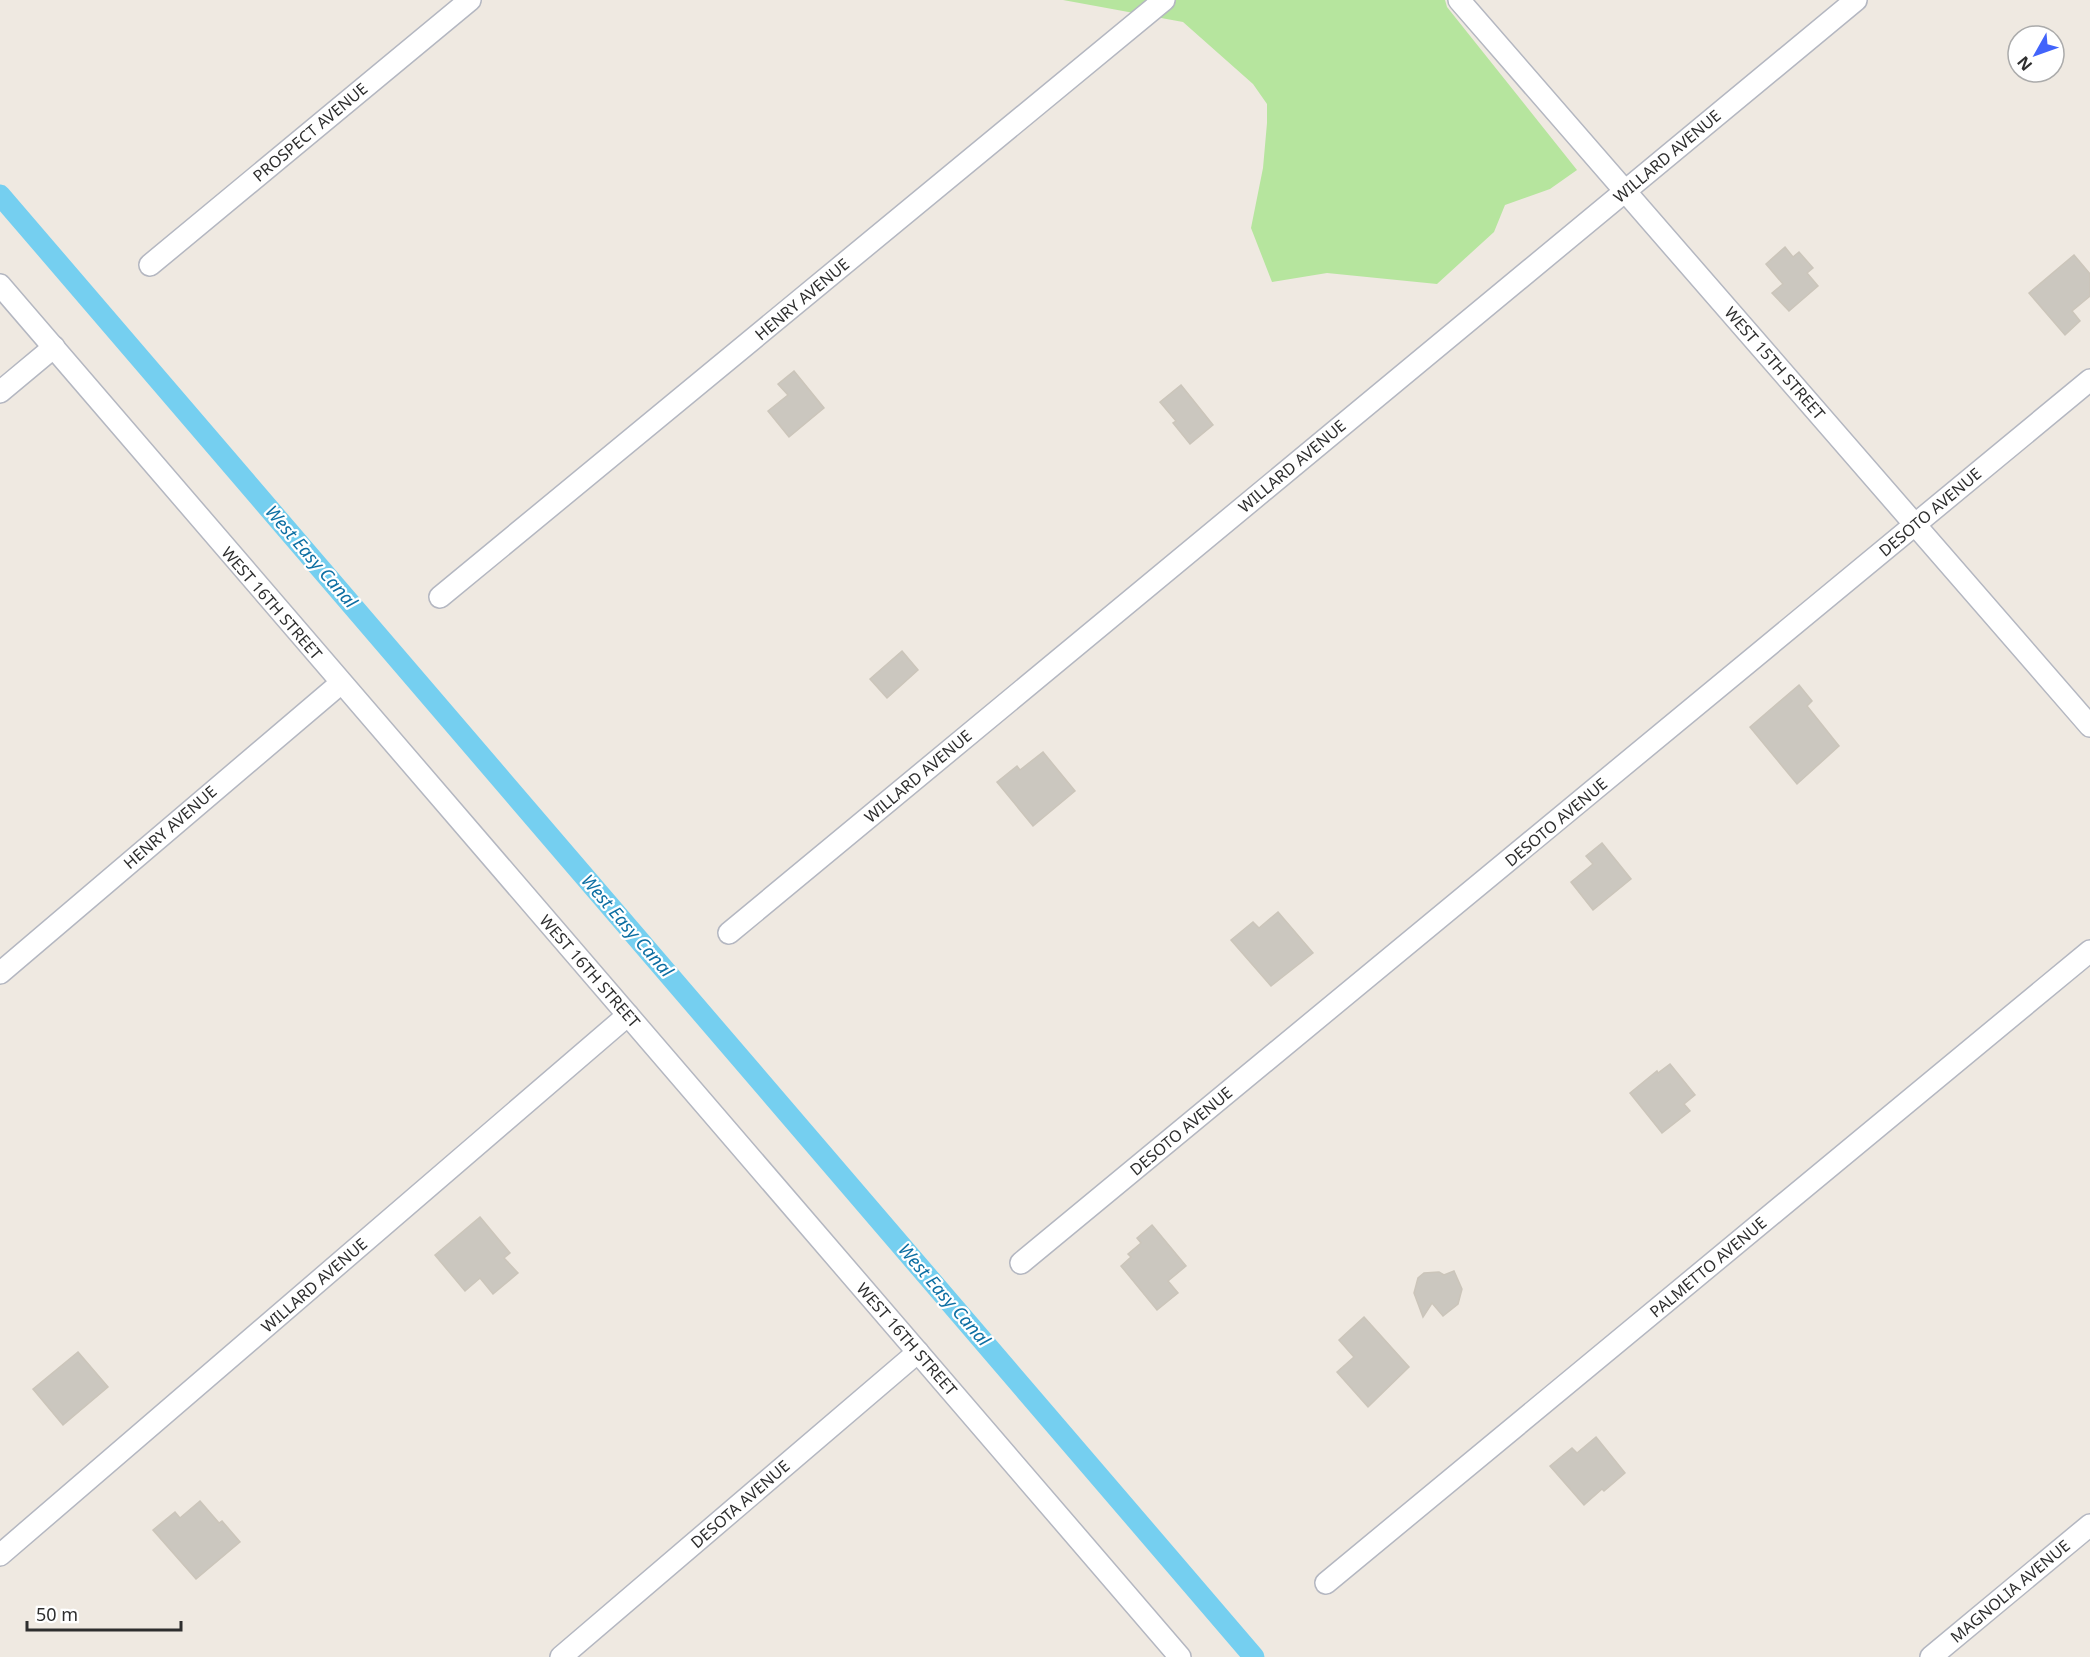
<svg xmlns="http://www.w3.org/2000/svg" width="2090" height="1657" font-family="'Noto Sans',sans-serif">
	<rect width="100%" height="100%" fill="#efe9e1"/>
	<path fill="#b6e59e" d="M 1063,0 L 1445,0 L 1447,7 L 1577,170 L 1550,189 L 1505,205 L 1494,232 L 1437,284 L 1327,273 L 1272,282 L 1251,228 L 1263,168 L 1267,123 L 1267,104 L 1253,84 L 1183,22 Z"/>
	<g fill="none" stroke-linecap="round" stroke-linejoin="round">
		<path stroke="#75cff0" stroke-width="21" d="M 0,195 L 1254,1657"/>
	</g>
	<g fill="#cbc7bf" stroke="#cbc5ba" stroke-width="1.5">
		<path d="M 1785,247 L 1793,257 L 1799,252 L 1813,268 L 1807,273 L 1818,286 L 1789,311 L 1772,293 L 1783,284 L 1766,264 Z"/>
		<path d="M 2074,255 L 2090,274 L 2090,296 L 2072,311 L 2080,321 L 2065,335 L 2029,293 Z"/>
		<path d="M 794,371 L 824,408 L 789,437 L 768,411 L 788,395 L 778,384 Z"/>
		<path d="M 1181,385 L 1213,425 L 1190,444 L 1173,423 L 1176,421 L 1160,402 Z"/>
		<path d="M 902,651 L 918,670 L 887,698 L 870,679 Z"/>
		<path d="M 1799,685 L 1812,701 L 1807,706 L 1839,746 L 1797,784 L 1750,727 Z"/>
		<path d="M 1043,752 L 1075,791 L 1033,826 L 997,782 L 1017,766 L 1020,770 Z"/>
		<path d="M 1602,843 L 1631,879 L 1593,910 L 1571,882 L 1593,864 L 1586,856 Z"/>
		<path d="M 1278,912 L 1313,953 L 1271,986 L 1231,940 L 1253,922 L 1259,928 Z"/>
		<path d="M 1670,1064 L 1695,1095 L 1684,1104 L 1690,1111 L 1662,1133 L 1630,1093 L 1657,1071 L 1658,1073 Z"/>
		<path d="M 480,1217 L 510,1253 L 504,1258 L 518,1273 L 493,1294 L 480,1278 L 465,1291 L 435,1255 Z"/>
		<path d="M 1152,1225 L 1186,1266 L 1168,1281 L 1178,1293 L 1157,1310 L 1121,1266 L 1131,1257 L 1128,1254 L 1141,1243 L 1137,1238 Z"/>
		<path d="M 1454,1271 L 1462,1289 L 1458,1304 L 1443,1316 L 1432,1303 L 1423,1317 L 1414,1293 L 1418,1278 L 1424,1273 L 1439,1272 L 1444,1275 Z"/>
		<path d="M 1364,1317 L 1409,1367 L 1368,1407 L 1337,1372 L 1354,1357 L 1339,1340 Z"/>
		<path d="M 78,1352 L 108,1387 L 63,1425 L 33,1389 Z"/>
		<path d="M 1596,1437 L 1625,1473 L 1604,1491 L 1602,1489 L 1584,1505 L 1550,1466 L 1572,1448 L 1577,1453 Z"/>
		<path d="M 200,1501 L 219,1523 L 222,1521 L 240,1542 L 196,1579 L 153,1530 L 175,1512 L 180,1518 Z"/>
	</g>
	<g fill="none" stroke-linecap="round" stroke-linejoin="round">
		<g stroke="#b4b7c1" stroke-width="24">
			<g id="minor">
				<path d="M 1459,0 L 2090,726"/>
				<path d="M 150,265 L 470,0"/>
				<path d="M 0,285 L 1180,1657"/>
				<path d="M 0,392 L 54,347"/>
				<path d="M 440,597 L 1164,0"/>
				<path d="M 729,933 L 1856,0"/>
				<path d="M 0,973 L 341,683"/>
				<path d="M 1021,1263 L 2090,380"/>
				<path d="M 0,1555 L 628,1015"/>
				<path d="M 1326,1583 L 2090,951"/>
				<path d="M 561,1657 L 918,1352"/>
				<path d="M 1931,1657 L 2090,1525"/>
			</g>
		</g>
		<use href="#minor" stroke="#fff" stroke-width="21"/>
	</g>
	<g text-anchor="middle" stroke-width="4.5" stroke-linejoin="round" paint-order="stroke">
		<g font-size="16" fill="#2e2e2e" stroke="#fff">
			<text transform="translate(310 132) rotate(-40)" y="6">PROSPECT AVENUE</text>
			<text transform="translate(1667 156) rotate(-40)" y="6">WILLARD AVENUE</text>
			<text transform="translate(802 299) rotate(-40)" y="6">HENRY AVENUE</text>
			<text transform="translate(1775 363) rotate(49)" y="6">WEST 15TH STREET</text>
			<text transform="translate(1292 466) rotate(-40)" y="6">WILLARD AVENUE</text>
			<text transform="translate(1930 512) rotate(-40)" y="6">DESOTO AVENUE</text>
			<text transform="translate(272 603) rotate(49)" y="6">WEST 16TH STREET</text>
			<text transform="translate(918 776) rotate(-40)" y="6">WILLARD AVENUE</text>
			<text transform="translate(1556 822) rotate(-40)" y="6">DESOTO AVENUE</text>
			<text transform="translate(170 827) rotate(-41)" y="6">HENRY AVENUE</text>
			<text transform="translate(590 971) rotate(49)" y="6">WEST 16TH STREET</text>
			<text transform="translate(1181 1131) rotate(-40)" y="6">DESOTO AVENUE</text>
			<text transform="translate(1708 1267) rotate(-40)" y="6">PALMETTO AVENUE</text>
			<text transform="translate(314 1285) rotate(-41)" y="6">WILLARD AVENUE</text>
			<text transform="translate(907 1339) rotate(49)" y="6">WEST 16TH STREET</text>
			<text transform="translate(740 1504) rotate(-41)" y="6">DESOTA AVENUE</text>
			<text transform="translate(2010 1591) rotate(-40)" y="6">MAGNOLIA AVENUE</text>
		</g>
		<g font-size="18" font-style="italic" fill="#0d6fa3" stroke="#fff">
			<text transform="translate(311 557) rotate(49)" y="6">West Easy Canal</text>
			<text transform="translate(627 926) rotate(49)" y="6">West Easy Canal</text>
			<text transform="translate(944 1295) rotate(49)" y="6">West Easy Canal</text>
		</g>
	</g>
	<g transform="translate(2036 54) rotate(230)"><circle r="28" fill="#ffffff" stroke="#ababab" stroke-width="1.5"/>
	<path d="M0-4.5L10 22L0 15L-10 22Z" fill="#4264fb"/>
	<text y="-9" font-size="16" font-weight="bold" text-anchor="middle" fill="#2e2e2e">N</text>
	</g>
	<path d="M27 1621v9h154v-9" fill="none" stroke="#2e2e2e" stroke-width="3"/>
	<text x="36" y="1621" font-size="18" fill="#2e2e2e" stroke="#ffffff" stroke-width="4.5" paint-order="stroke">50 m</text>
</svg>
